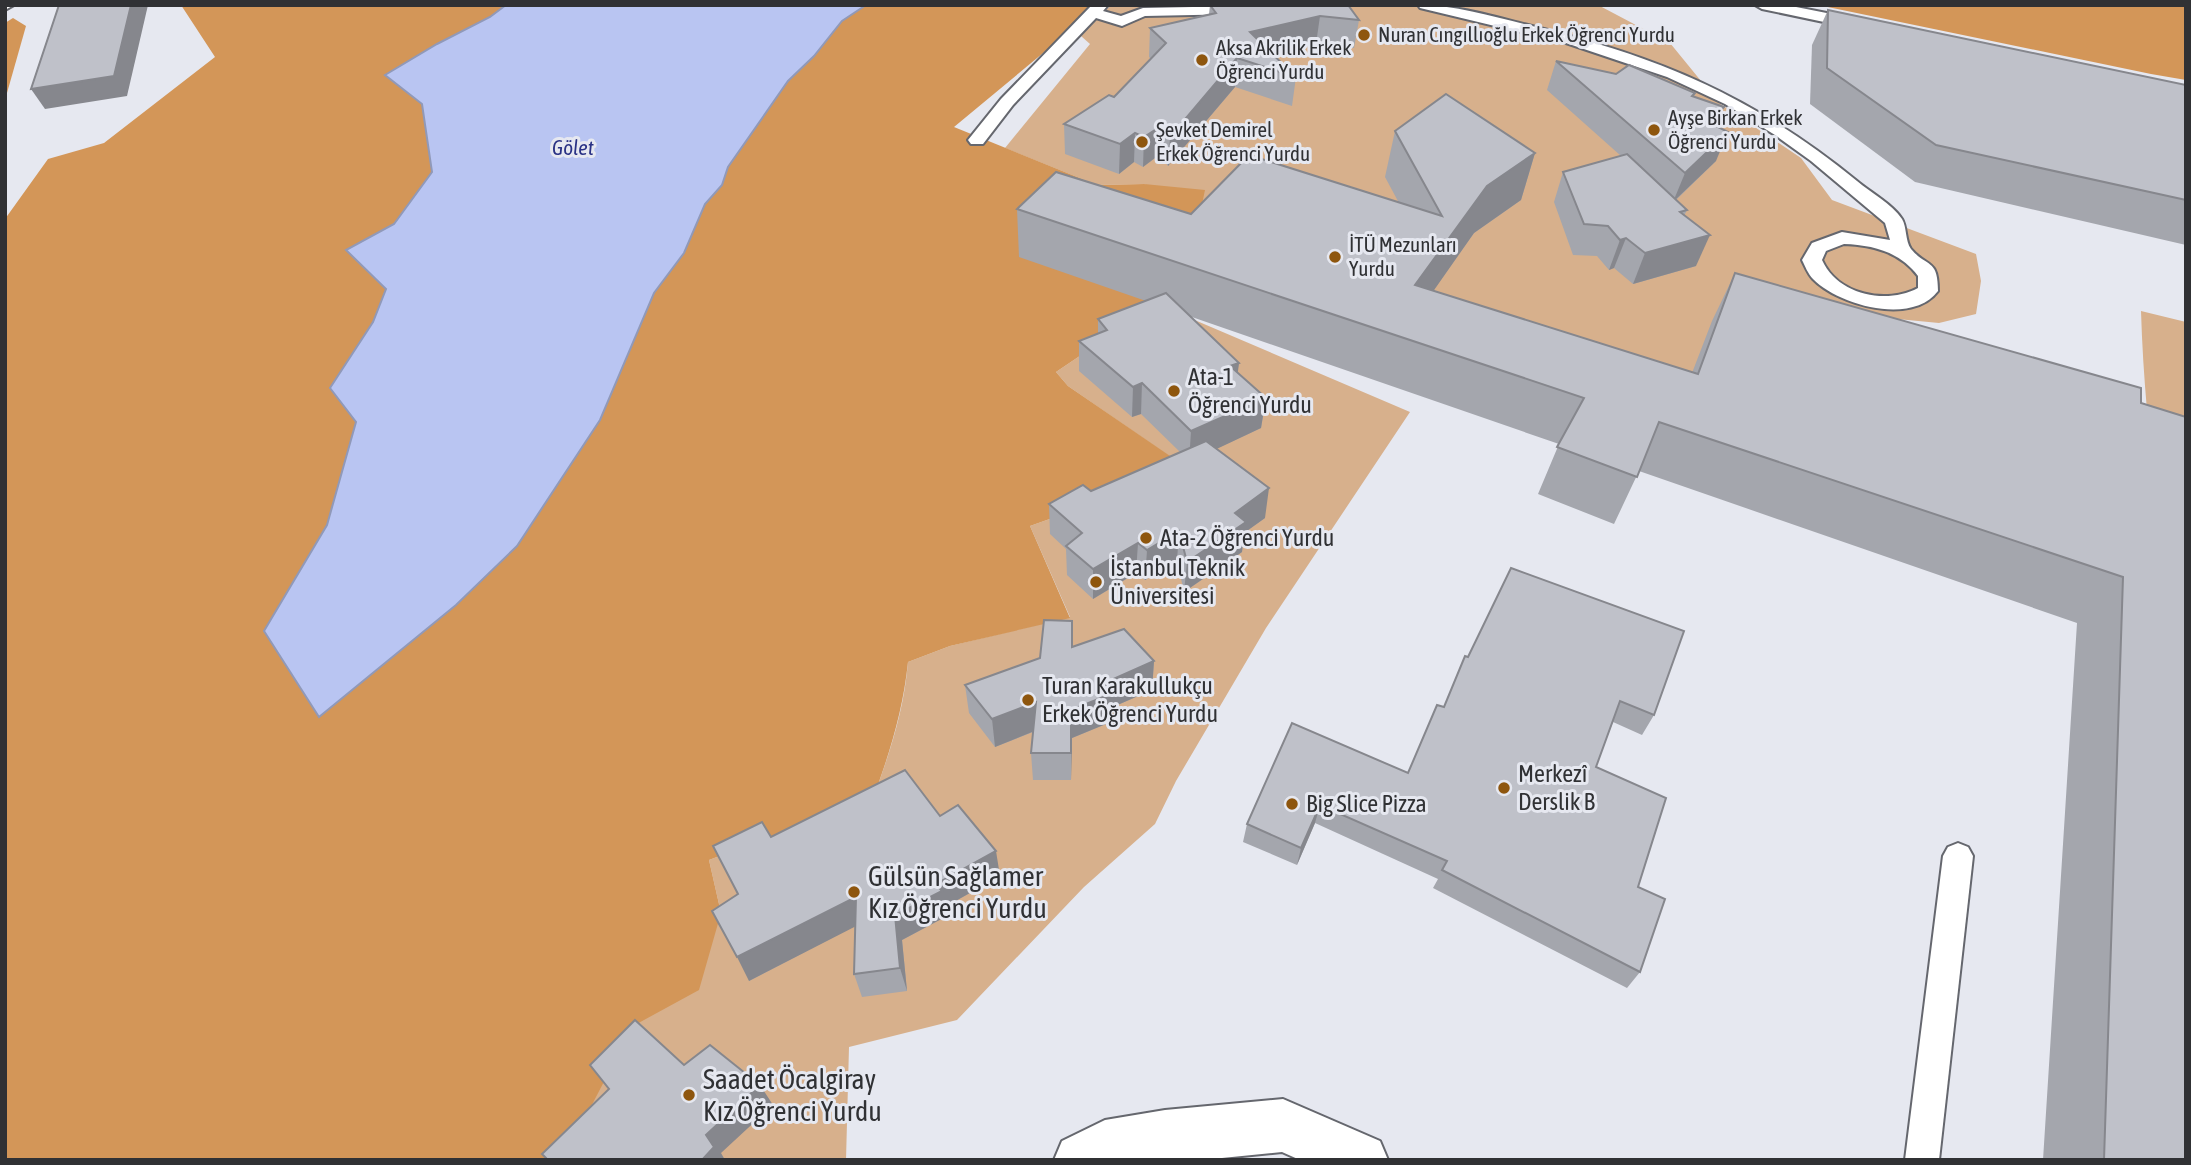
<svg xmlns="http://www.w3.org/2000/svg" width="2191" height="1165" font-family="'Asap Condensed',sans-serif">
	<rect width="100%" height="100%" fill="#e6e8f0"/>
	<g fill="#d7b08c">
		<path d="M 1111,5 L 1598,5 L 1670,43 L 1719,103 L 1801,158 L 1832,200 L 1976,254 L 1981,281 L 1976,314 L 1939,323 L 1887,318 L 1674,422 L 1144,184 L 1097,185 L 1005,148 L 1090,44 L 1081,36 Z"/>
		<path d="M 1157,304 L 1410,412 L 1266,628 L 1176,781 L 1155,824 L 1084,887 L 957,1020 L 849,1047 L 846,1160 L 549,1160 L 633,1026 L 721,913 L 709,860 L 873,798 C 890,753 904,710 908,662 L 950,646 L 1070,617 L 1030,526 L 1106,499 L 1172,458 L 1068,386 L 1056,372 Z"/>
		<path d="M 2141,311 L 2186,322 L 2186,722 C 2169,585 2145,448 2141,311 Z"/>
	</g>
	<g fill="#d39658">
		<path d="M 181,5 L 506,5 L 490,17 L 437,44 L 422,104 L 432,172 L 394,224 L 346,250 L 386,288 L 373,322 L 330,388 L 356,422 L 327,525 L 264,631 L 319,716 L 456,605 L 517,546 L 600,420 L 654,293 L 684,253 L 705,204 L 722,185 L 728,167 L 788,81 L 814,56 L 842,21 L 866,5 L 1101,5 L 954,127 L 1097,185 L 1144,184 L 1205,190 L 1200,214 L 1157,304 L 1056,372 L 1068,386 L 1173,458 L 1106,499 L 1030,526 L 1070,618 L 950,646 L 908,662 C 903,710 890,753 873,798 L 709,860 L 721,913 L 699,990 L 633,1026 L 584,1120 L 549,1160 L 5,1160 L 5,219 L 48,159 L 104,143 L 215,57 Z"/>
		<path d="M 1818,5 L 2186,5 L 2186,80 L 2151,74 Z"/>
		<path d="M 13,18 L 26,26 L 5,100 L 5,23 Z"/>
	</g>
	<path fill="#b9c5f2" stroke="#9099b9" stroke-width="2" d="M 506,5 L 866,5 L 842,21 L 814,56 L 788,81 L 728,167 L 722,185 L 705,204 L 684,253 L 654,293 L 600,420 L 517,546 L 456,605 L 319,717 L 264,631 L 327,525 L 356,422 L 330,388 L 373,322 L 386,289 L 346,250 L 394,224 L 432,172 L 422,104 L 385,75 L 437,44 L 490,17 Z"/>
	<g fill="none" stroke-linecap="round" stroke-linejoin="round">
		<g stroke="#65676e" stroke-width="4">
			<g id="service">
				<path d="M 5,5 L 14,5 L 5,10 Z"/>
				<path d="M 1092,5 L 1108,5 L 1103,11 L 1121,16 L 1143,8 L 1242,6 L 1249,10 L 1242,14 L 1145,16 L 1122,26 L 1096,18 L 1013,105 L 983,144 L 971,144 L 968,140 L 1001,99 Z"/>
				<path d="M 1418,5 C 1455,5 1491,16 1528,25 C 1657,56 1753,96 1857,181 C 1870,192 1892,204 1902,219 C 1907,227 1905,241 1911,249 C 1927,268 1938,258 1938,291 C 1912,326 1838,305 1813,279 C 1808,274 1805,266 1802,260 L 1812,243 L 1842,232 L 1890,240 L 1885,223 L 1811,161 L 1775,135 L 1725,104 L 1667,77 L 1566,43 L 1420,8 ZM 1844,244 C 1873,245 1900,252 1918,276 L 1918,288 C 1886,305 1838,295 1822,260 L 1826,251 Z"/>
				<path d="M 1755,5 L 1786,5 L 1857,19 L 1865,24 L 1857,29 L 1762,9 Z"/>
				<path d="M 1958,843 L 1968,847 L 1973,856 L 1939,1160 L 1905,1160 L 1943,856 L 1948,847 Z"/>
			</g>
		</g>
		<g stroke="#65676e" stroke-width="4">
			<path id="minor" d="M 1283,1099 L 1380,1141 L 1388,1160 L 1300,1160 L 1282,1152 L 1202,1160 L 1054,1160 L 1062,1141 L 1105,1120 L 1165,1110 Z"/>
		</g>
		<use href="#service" fill="#fff" fill-rule="evenodd"/>
		<use href="#minor" fill="#fff" fill-rule="evenodd"/>
	</g>
	<g fill="#a4a6ad">
		<path d="M 1210,5 L 1359,20 L 1354,48 L 1316,44 L 1273,55 L 1296,77 L 1292,106 L 1235,87 L 1168,166 L 1159,155 L 1143,167 L 1134,162 L 1119,174 L 1065,154 L 1064,124 L 1114,97 L 1151,59 L 1149,57 L 1150,28 L 1209,14 Z"/>
		<path d="M 1828,10 L 2186,85 L 2186,245 L 1915,182 L 1810,104 L 1812,45 Z"/>
		<path d="M 1556,61 L 1695,93 L 1694,97 L 1716,126 L 1716,161 L 1676,200 L 1687,210 L 1684,216 L 1696,266 L 1633,284 L 1614,268 L 1609,270 L 1597,256 L 1573,255 L 1554,202 L 1563,172 L 1621,156 L 1547,90 Z"/>
		<path d="M 1395,131 L 1535,153 L 1521,200 L 1474,233 L 1433,291 L 1692,373 L 1712,321 L 1735,273 L 2141,403 L 2186,1160 L 2043,1160 L 2077,623 L 1639,471 L 1614,524 L 1538,494 L 1559,444 L 1189,316 L 1239,363 L 1237,373 L 1266,398 L 1261,428 L 1216,449 L 1265,518 L 1244,533 L 1242,552 L 1184,592 L 1177,561 L 1145,580 L 1136,573 L 1093,599 L 1067,575 L 1066,549 L 1050,534 L 1049,504 L 1091,491 L 1180,452 L 1141,414 L 1132,417 L 1079,371 L 1079,341 L 1098,333 L 1098,319 L 1146,301 L 1019,257 L 1017,209 L 1191,214 L 1399,203 L 1385,177 Z"/>
		<path d="M 1511,568 L 1654,715 L 1642,735 L 1613,722 L 1596,767 L 1638,887 L 1640,972 L 1627,988 L 1433,888 L 1438,879 L 1315,823 L 1297,865 L 1243,842 L 1247,824 L 1408,773 L 1444,707 Z"/>
		<path d="M 1072,621 L 1072,647 L 1154,661 L 1152,690 L 1106,710 L 1106,724 L 1072,738 L 1071,780 L 1033,780 L 1031,753 L 1033,732 L 995,747 L 969,713 L 965,685 L 1040,658 Z"/>
		<path d="M 771,837 L 1000,876 L 945,907 L 947,916 L 902,940 L 907,991 L 862,997 L 854,974 L 855,926 L 749,981 L 738,894 Z"/>
	</g>
	<g fill="#86878d">
		<path d="M 131,5 L 148,5 L 127,96 L 45,109 L 31,89 Z"/>
		<path d="M 1320,16 L 1316,44 L 1248,61 L 1250,32 Z"/>
		<path d="M 1237,58 L 1235,87 L 1168,166 L 1170,137 Z"/>
		<path d="M 1724,107 L 1712,136 L 1708,122 Z"/>
		<path d="M 1161,126 L 1159,155 L 1143,167 L 1144,137 Z"/>
		<path d="M 1728,132 L 1716,161 L 1673,202 L 1685,173 Z"/>
		<path d="M 1135,133 L 1134,162 L 1119,174 L 1120,144 Z"/>
		<path d="M 1535,153 L 1521,200 L 1474,233 L 1404,333 L 1415,285 L 1487,186 Z"/>
		<path d="M 1710,235 L 1696,266 L 1633,284 L 1645,253 Z"/>
		<path d="M 1626,238 L 1614,268 L 1609,270 L 1620,240 Z"/>
		<path d="M 1239,363 L 1235,394 L 1230,366 Z"/>
		<path d="M 1142,383 L 1141,414 L 1132,417 L 1133,387 Z"/>
		<path d="M 1266,398 L 1261,428 L 1189,462 L 1191,431 Z"/>
		<path d="M 1269,488 L 1265,518 L 1244,533 L 1242,552 L 1184,592 L 1187,562 L 1235,513 Z"/>
		<path d="M 1179,531 L 1177,561 L 1145,580 L 1147,550 Z"/>
		<path d="M 1138,543 L 1136,573 L 1093,599 L 1093,569 Z"/>
		<path d="M 1154,661 L 1152,690 L 1106,710 L 1106,724 L 1072,738 L 1071,780 L 1071,710 L 1102,684 Z"/>
		<path d="M 1036,702 L 1037,730 L 995,747 L 992,719 Z"/>
		<path d="M 1320,805 L 1315,823 L 1297,865 L 1301,848 Z"/>
		<path d="M 996,851 L 1000,876 L 945,907 L 947,916 L 902,940 L 907,991 L 900,968 L 895,915 L 936,884 Z"/>
		<path d="M 856,897 L 864,922 L 749,981 L 737,957 Z"/>
		<path d="M 760,1085 L 773,1105 L 721,1153 L 725,1160 L 702,1160 L 706,1135 Z"/>
	</g>
	<g fill="#bfc1c9" stroke="#86878d" stroke-width="2">
		<path d="M 59,5 L 131,5 L 114,76 L 31,89 Z"/>
		<path d="M 1210,5 L 1348,5 L 1359,20 L 1320,16 L 1250,32 L 1296,77 L 1237,58 L 1170,137 L 1161,126 L 1144,137 L 1135,133 L 1120,144 L 1064,124 L 1109,95 L 1114,97 L 1166,43 L 1150,28 L 1216,13 Z"/>
		<path d="M 1828,10 L 2186,85 L 2186,200 L 1936,145 L 1827,68 Z"/>
		<path d="M 1556,61 L 1616,74 L 1629,65 L 1695,93 L 1692,96 L 1724,107 L 1708,122 L 1728,132 L 1685,173 Z"/>
		<path d="M 1446,94 L 1535,153 L 1487,186 L 1415,285 L 1698,374 L 1735,273 L 2141,388 L 2141,403 L 2186,417 L 2186,1160 L 2104,1160 L 2123,577 L 1659,422 L 1637,477 L 1557,447 L 1584,398 L 1017,209 L 1056,172 L 1191,214 L 1249,155 L 1442,216 L 1395,131 Z"/>
		<path d="M 1627,154 L 1687,210 L 1680,212 L 1710,235 L 1645,253 L 1626,238 L 1620,240 L 1608,226 L 1584,224 L 1563,172 Z"/>
		<path d="M 1166,293 L 1239,363 L 1230,366 L 1266,398 L 1191,431 L 1142,383 L 1133,387 L 1079,341 L 1107,330 L 1098,319 Z"/>
		<path d="M 1206,441 L 1269,488 L 1235,513 L 1246,522 L 1187,562 L 1179,531 L 1147,550 L 1138,543 L 1093,569 L 1066,546 L 1082,533 L 1049,504 L 1083,485 L 1091,491 Z"/>
		<path d="M 1511,568 L 1684,631 L 1654,715 L 1620,701 L 1596,767 L 1666,798 L 1638,887 L 1665,899 L 1640,972 L 1442,870 L 1447,861 L 1320,805 L 1301,848 L 1247,824 L 1292,723 L 1408,773 L 1437,705 L 1444,707 L 1465,656 L 1468,657 Z"/>
		<path d="M 1044,620 L 1072,621 L 1072,647 L 1124,629 L 1154,661 L 1102,684 L 1106,696 L 1071,710 L 1071,753 L 1031,753 L 1036,702 L 992,719 L 965,685 L 1040,658 Z"/>
		<path d="M 905,770 L 940,816 L 958,805 L 996,851 L 936,884 L 942,891 L 895,915 L 900,968 L 854,974 L 856,897 L 737,957 L 712,911 L 738,894 L 713,846 L 762,822 L 771,837 Z"/>
		<path d="M 635,1020 L 684,1065 L 710,1045 L 760,1085 L 706,1135 L 714,1147 L 702,1160 L 545,1160 L 546,1158 L 542,1154 L 609,1089 L 590,1065 Z"/>
	</g>
	<g fill="#8e560e" stroke="#e6e8f0" stroke-width="2.5">
		<circle cx="1364" cy="35" r="7"/>
		<circle cx="1202" cy="60" r="7"/>
		<circle cx="1654" cy="130" r="7"/>
		<circle cx="1142" cy="142" r="7"/>
		<circle cx="1335" cy="257" r="7"/>
		<circle cx="1174" cy="391" r="7"/>
		<circle cx="1146" cy="538" r="7"/>
		<circle cx="1096" cy="582" r="7"/>
		<circle cx="1028" cy="700" r="7"/>
		<circle cx="1504" cy="788" r="7"/>
		<circle cx="1292" cy="804" r="7"/>
		<circle cx="854" cy="892" r="7"/>
		<circle cx="689" cy="1095" r="7"/>
	</g>
	<g text-anchor="middle" stroke-width="6" stroke-linejoin="round" paint-order="stroke">
		<g font-size="21" fill="#303134" stroke="#e6e8f0" text-anchor="start">
			<text x="1378" y="42">Nuran Cıngıllıoğlu Erkek Öğrenci Yurdu</text>
			<text x="1216" y="55">Aksa Akrilik Erkek<tspan x="1216" dy="24">Öğrenci Yurdu</tspan></text>
			<text x="1668" y="125">Ayşe Birkan Erkek<tspan x="1668" dy="24">Öğrenci Yurdu</tspan></text>
			<text x="1156" y="137">Şevket Demirel<tspan x="1156" dy="24">Erkek Öğrenci Yurdu</tspan></text>
			<text x="1349" y="252">İTÜ Mezunları<tspan x="1349" dy="24">Yurdu</tspan></text>
		</g>
		<g font-size="21" font-style="italic" fill="#2a3285" stroke="#e6e8f0">
			<text x="573" y="155">Gölet</text>
		</g>
		<g font-size="24" fill="#303134" stroke="#e6e8f0" text-anchor="start">
			<text x="1188" y="385">Ata-1<tspan x="1188" dy="28">Öğrenci Yurdu</tspan></text>
			<text x="1160" y="546">Ata-2 Öğrenci Yurdu</text>
			<text x="1110" y="576">İstanbul Teknik<tspan x="1110" dy="28">Üniversitesi</tspan></text>
			<text x="1042" y="694">Turan Karakullukçu<tspan x="1042" dy="28">Erkek Öğrenci Yurdu</tspan></text>
			<text x="1518" y="782">Merkezî<tspan x="1518" dy="28">Derslik B</tspan></text>
			<text x="1306" y="812">Big Slice Pizza</text>
		</g>
		<g font-size="28" fill="#303134" stroke="#e6e8f0" text-anchor="start">
			<text x="868" y="886">Gülsün Sağlamer<tspan x="868" dy="32">Kız Öğrenci Yurdu</tspan></text>
			<text x="703" y="1089">Saadet Öcalgiray<tspan x="703" dy="32">Kız Öğrenci Yurdu</tspan></text>
		</g>
	</g>
	<rect width="2191" height="1165" fill="none" stroke="#303134" stroke-width="14"/>
</svg>
